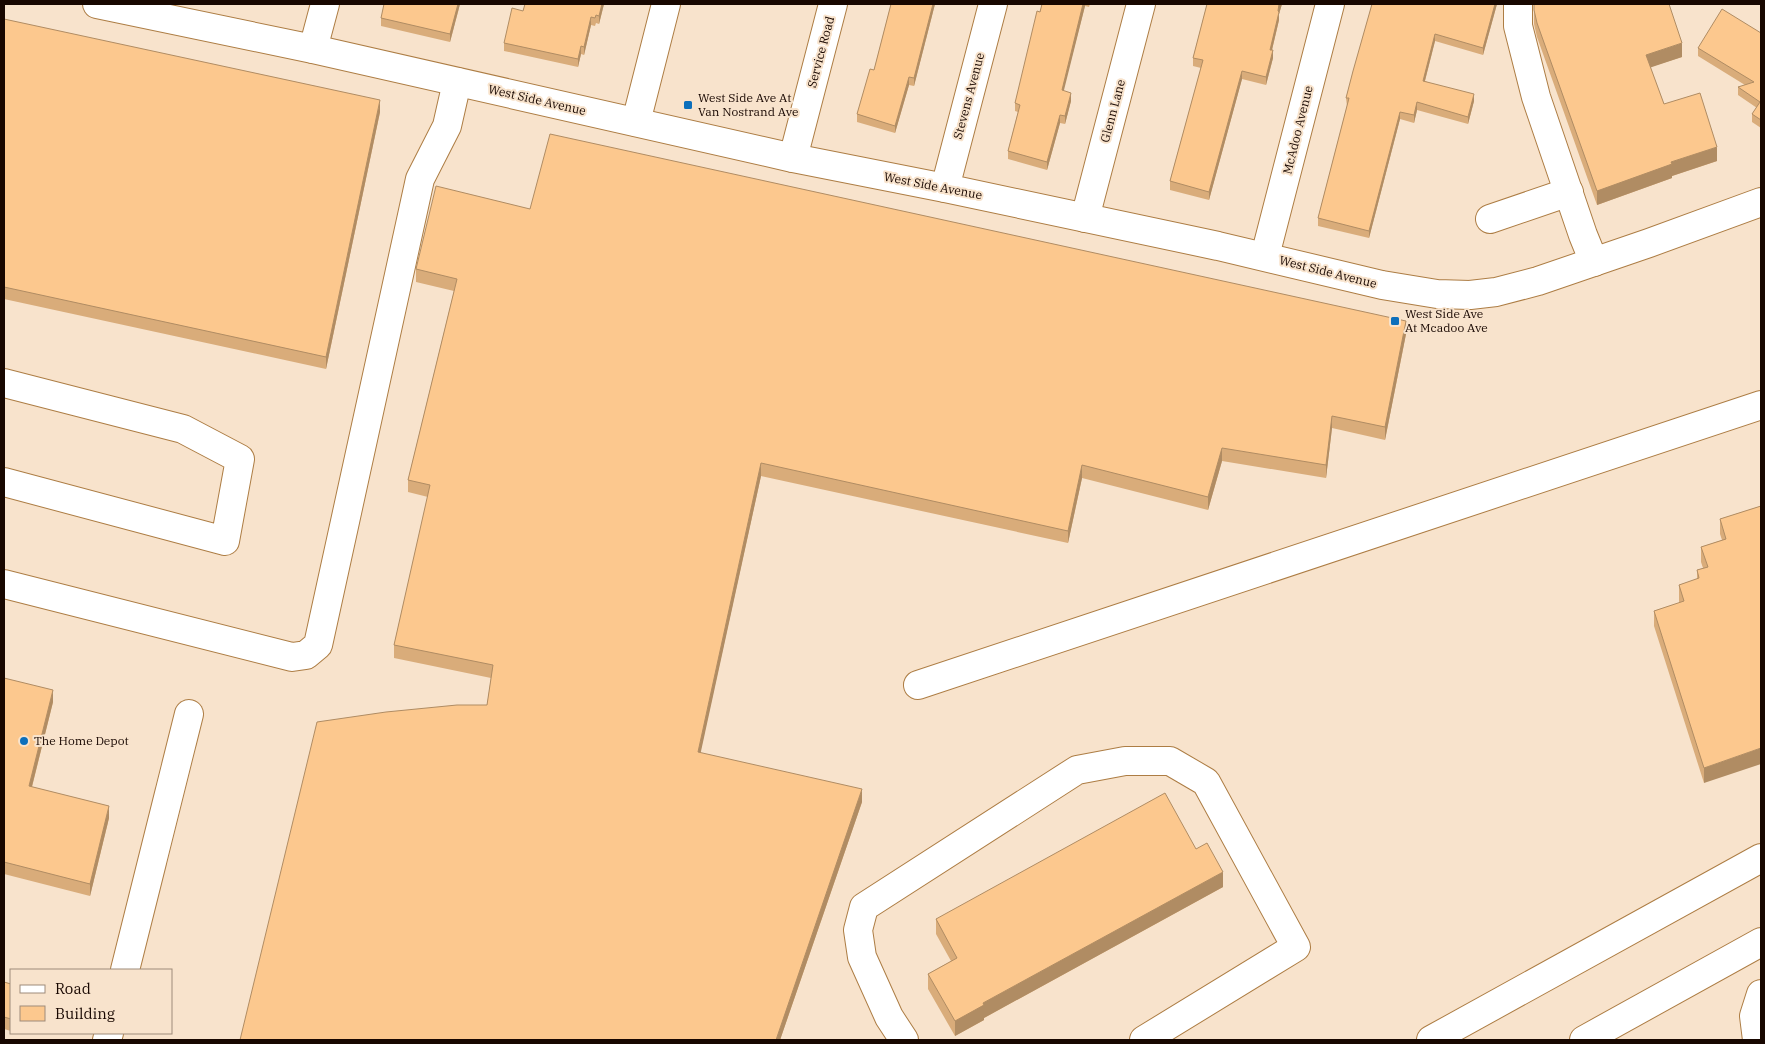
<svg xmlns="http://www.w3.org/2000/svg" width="1765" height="1044" font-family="'IBM Plex Serif',serif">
	<rect width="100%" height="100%" fill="#f8e3cc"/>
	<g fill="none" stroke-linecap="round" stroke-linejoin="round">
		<g stroke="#ad7d44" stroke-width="30">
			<g id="minor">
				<path d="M 1518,4 L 1518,26 L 1536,97 L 1583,235 L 1594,262"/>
				<path d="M 313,49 L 325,4"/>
				<path d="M 636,122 L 666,4"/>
				<path d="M 793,158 L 833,4"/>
				<path d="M 945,188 L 993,4"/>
				<path d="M 1085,218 L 1141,4"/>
				<path d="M 1490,219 L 1569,192"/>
				<path d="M 1265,256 L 1330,4"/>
				<path d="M 4,383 L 183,429 L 240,459 L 225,541 L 4,482"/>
				<path d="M 4,584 L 292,657 L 306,655 L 318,645 L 420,179 L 447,126 L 457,82"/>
				<path d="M 918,685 L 1761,405"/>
				<path d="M 125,970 L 189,714"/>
				<path d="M 107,1040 L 109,1033"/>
				<path d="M 904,1040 L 889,1017 L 862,957 L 858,930 L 864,907 L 1077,770 L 1125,761 L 1170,761 L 1206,782 L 1296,947 L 1144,1040"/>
				<path d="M 1757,1040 L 1754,1016 L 1761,994"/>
			</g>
		</g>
		<g stroke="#ad7d44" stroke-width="30">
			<path id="major" d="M 97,4 L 313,49 L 793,158 L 945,188 L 1218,246 L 1382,285 L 1437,294 L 1470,295 L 1496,292 L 1538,281 L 1649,243 L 1761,202"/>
		</g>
		<g stroke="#ad7d44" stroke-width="30">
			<g id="highway">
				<path d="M 1431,1040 L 1761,858"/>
				<path d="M 1584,1040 L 1761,942"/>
			</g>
		</g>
		<use href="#minor" stroke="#fff" stroke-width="28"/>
		<use href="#major" stroke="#fff" stroke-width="28"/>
		<use href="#highway" stroke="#fff" stroke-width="28"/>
	</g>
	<g fill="#d9ac7a">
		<path d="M 460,4 L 450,42 L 381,26 L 381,18 Z"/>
		<path d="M 525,4 L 604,4 L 599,24 L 596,23 L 595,26 L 591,25 L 584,55 L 581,54 L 578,67 L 504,51 L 504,43 L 523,11 Z"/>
		<path d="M 891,4 L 935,4 L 914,86 L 909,85 L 895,133 L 857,122 L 857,114 L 874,70 Z"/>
		<path d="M 1042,4 L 1090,4 L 1089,7 L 1085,6 L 1063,91 L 1071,101 L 1065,124 L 1060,123 L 1047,170 L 1008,159 L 1008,151 L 1018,112 L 1015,111 L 1015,103 Z"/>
		<path d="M 1207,4 L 1282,4 L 1279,14 L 1279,20 L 1272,50 L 1273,58 L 1266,85 L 1242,79 L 1209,200 L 1170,190 L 1170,181 L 1201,68 L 1193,66 L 1193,58 Z"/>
		<path d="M 1372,4 L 1497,4 L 1483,55 L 1435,41 L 1425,81 L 1474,101 L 1468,124 L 1417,110 L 1414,123 L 1400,119 L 1369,238 L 1318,226 L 1318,218 L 1347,106 L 1346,98 Z"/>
		<path d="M 1534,4 L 1682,57 L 1650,67 L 1664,104 L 1717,161 L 1672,176 L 1672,178 L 1597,205 L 1537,37 L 1534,24 Z"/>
		<path d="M 4,19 L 380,112 L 326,369 L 4,299 Z"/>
		<path d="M 1761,33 L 1761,128 L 1752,122 L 1752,114 L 1757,108 L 1738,95 L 1738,87 L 1745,85 L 1698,56 L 1698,48 Z"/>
		<path d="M 530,209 L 1406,334 L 1385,440 L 1332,428 L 1326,478 L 1222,461 L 1208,510 L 1082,478 L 1068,543 L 761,476 L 700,753 L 862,802 L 780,1040 L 240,1040 L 487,705 L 491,678 L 394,658 L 394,645 L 428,497 L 408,492 L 408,480 L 454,291 L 416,282 L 416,269 Z"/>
		<path d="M 1761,506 L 1704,783 L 1654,626 L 1654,611 L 1679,603 L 1679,585 L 1697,579 L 1697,570 L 1703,568 L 1701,562 L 1701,547 L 1722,540 L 1720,534 L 1720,519 Z"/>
		<path d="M 4,678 L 53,702 L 32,787 L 109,818 L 90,896 L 4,874 Z"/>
		<path d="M 1196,849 L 1223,887 L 984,1018 L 984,1020 L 955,1036 L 928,989 L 928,974 L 951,961 L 936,934 L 936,919 Z"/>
		<path d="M 4,982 L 11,984 L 11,1031 L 4,1029 Z"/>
	</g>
	<g fill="#b08c63">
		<path d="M 458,4 L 460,4 L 450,42 L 450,34 Z"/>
		<path d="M 602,4 L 604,4 L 599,24 L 599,16 Z"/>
		<path d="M 933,4 L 935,4 L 914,86 L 914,78 Z"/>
		<path d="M 1083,4 L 1085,4 L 1085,6 L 1062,98 L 1062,90 Z"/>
		<path d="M 1279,4 L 1282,4 L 1279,14 L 1279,20 L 1270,58 L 1270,50 Z"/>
		<path d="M 1495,4 L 1497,4 L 1483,55 L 1483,48 Z"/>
		<path d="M 591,17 L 591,25 L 584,55 L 584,47 Z"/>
		<path d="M 1435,34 L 1435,41 L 1423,88 L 1423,81 Z"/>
		<path d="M 1682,43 L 1682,57 L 1646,69 L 1646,55 Z"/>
		<path d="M 581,46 L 581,54 L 578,67 L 578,59 Z"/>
		<path d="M 1273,50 L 1273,58 L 1266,85 L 1266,77 Z"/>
		<path d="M 1242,71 L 1242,79 L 1209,200 L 1209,192 Z"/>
		<path d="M 909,77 L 909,85 L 895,133 L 895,126 Z"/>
		<path d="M 1071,93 L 1071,101 L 1065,124 L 1065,116 Z"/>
		<path d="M 1474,94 L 1474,101 L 1468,124 L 1468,117 Z"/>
		<path d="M 380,100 L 380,112 L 326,369 L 326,357 Z"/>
		<path d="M 1417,102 L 1417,110 L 1414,123 L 1414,115 Z"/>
		<path d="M 1400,112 L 1400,119 L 1369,238 L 1369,231 Z"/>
		<path d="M 1060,115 L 1060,123 L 1047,170 L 1047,162 Z"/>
		<path d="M 1717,147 L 1717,161 L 1672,176 L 1672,178 L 1597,205 L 1597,191 L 1671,162 Z"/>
		<path d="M 1406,321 L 1406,334 L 1385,440 L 1385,427 Z"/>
		<path d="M 1332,416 L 1332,428 L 1326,478 L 1326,465 Z"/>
		<path d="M 1222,448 L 1222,461 L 1208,510 L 1208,497 Z"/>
		<path d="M 761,463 L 761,476 L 698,765 L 698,752 Z"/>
		<path d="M 1082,465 L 1082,478 L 1068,543 L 1068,531 Z"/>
		<path d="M 53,690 L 53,702 L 29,798 L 29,786 Z"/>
		<path d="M 1761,748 L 1761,764 L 1704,783 L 1704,768 Z"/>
		<path d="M 862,789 L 862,802 L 780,1040 L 776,1040 Z"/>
		<path d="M 109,806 L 109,818 L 90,896 L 90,884 Z"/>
		<path d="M 1223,872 L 1223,887 L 984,1018 L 984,1020 L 955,1036 L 955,1021 L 983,1003 Z"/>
	</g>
	<g fill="#fcc88e" stroke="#b08c63">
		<path d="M 384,4 L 458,4 L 450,34 L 381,18 Z"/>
		<path d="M 525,4 L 602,4 L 599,16 L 596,15 L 595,18 L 591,17 L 584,47 L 581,46 L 578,59 L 504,43 L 512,8 L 523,11 Z"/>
		<path d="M 891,4 L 933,4 L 914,78 L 909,77 L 895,126 L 857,114 L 870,69 L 874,70 Z"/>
		<path d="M 1042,4 L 1083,4 L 1062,90 L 1071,93 L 1065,116 L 1060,115 L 1047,162 L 1008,151 L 1020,105 L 1015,103 L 1037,11 L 1040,12 Z"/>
		<path d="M 1207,4 L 1279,4 L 1278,11 L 1279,12 L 1270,50 L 1273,50 L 1266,77 L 1242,71 L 1209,192 L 1170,181 L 1203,60 L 1193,58 Z"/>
		<path d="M 1372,4 L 1495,4 L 1483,48 L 1435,34 L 1423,81 L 1474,94 L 1468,117 L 1417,102 L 1414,115 L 1400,112 L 1369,231 L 1318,218 L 1349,98 L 1346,98 L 1353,71 Z"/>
		<path d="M 1534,4 L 1669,4 L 1682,43 L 1646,55 L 1664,104 L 1700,93 L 1717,147 L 1671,162 L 1672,164 L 1597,191 L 1537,23 L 1534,10 Z"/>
		<path d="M 1722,9 L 1761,33 L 1761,120 L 1752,114 L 1760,102 L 1738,87 L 1754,82 L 1698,48 Z"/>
		<path d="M 4,19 L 380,100 L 326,357 L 4,287 Z"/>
		<path d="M 550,134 L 1406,321 L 1385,427 L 1332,416 L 1326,465 L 1222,448 L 1208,497 L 1082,465 L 1068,531 L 761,463 L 698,752 L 862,789 L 776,1040 L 240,1040 L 317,722 L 386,712 L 457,705 L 487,705 L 493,665 L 394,645 L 430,485 L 408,480 L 457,279 L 416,269 L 436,186 L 530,209 Z"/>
		<path d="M 1761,506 L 1761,748 L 1704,768 L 1654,611 L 1684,601 L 1679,585 L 1699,578 L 1697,570 L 1708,567 L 1701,547 L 1726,539 L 1720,519 Z"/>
		<path d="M 4,678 L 53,690 L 29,786 L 109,806 L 90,884 L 4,862 Z"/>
		<path d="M 1165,793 L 1196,849 L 1207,843 L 1223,872 L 983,1003 L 984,1005 L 955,1021 L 928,974 L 957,958 L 936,919 Z"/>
		<path d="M 4,982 L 11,984 L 11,1019 L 4,1017 Z"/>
	</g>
	<g fill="#0c6fbb" stroke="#f8e3cc" stroke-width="2">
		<rect x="683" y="100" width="10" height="10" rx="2.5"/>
		<rect x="1390" y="316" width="10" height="10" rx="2.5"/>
		<circle cx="24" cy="741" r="5"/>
	</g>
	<g text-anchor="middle" stroke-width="4" stroke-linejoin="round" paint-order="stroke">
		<g font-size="12" fill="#180700" stroke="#f8e3cc">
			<text transform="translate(821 52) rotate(-75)" y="4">Service Road</text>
			<text transform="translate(969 96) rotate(-75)" y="4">Stevens Avenue</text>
			<text transform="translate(537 100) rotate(13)" y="4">West Side Avenue</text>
			<text transform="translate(1113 111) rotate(-75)" y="4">Glenn Lane</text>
			<text transform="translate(1298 130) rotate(-76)" y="4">McAdoo Avenue</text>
			<text transform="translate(933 186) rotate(11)" y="4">West Side Avenue</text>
			<text transform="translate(1328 272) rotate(14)" y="4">West Side Avenue</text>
		</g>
		<g font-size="12" fill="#180700" stroke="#f8e3cc" text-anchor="start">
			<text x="698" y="102">West Side Ave At<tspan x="698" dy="14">Van Nostrand Ave</tspan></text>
			<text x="1405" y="318">West Side Ave<tspan x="1405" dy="14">At Mcadoo Ave</tspan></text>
			<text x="34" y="745">The Home Depot</text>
		</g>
	</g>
	<rect width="1765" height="1044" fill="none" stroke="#180700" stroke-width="10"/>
	<rect x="10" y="969" width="162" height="65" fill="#f8e3cc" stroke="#9e8b7a"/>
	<rect x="20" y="985" width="25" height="8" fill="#ffffff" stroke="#9e8b7a"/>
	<text x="55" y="994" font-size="15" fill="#180700">Road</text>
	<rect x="20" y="1006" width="25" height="15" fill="#fcc88e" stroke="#9e8b7a"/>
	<text x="55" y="1019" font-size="15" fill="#180700">Building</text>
</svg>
